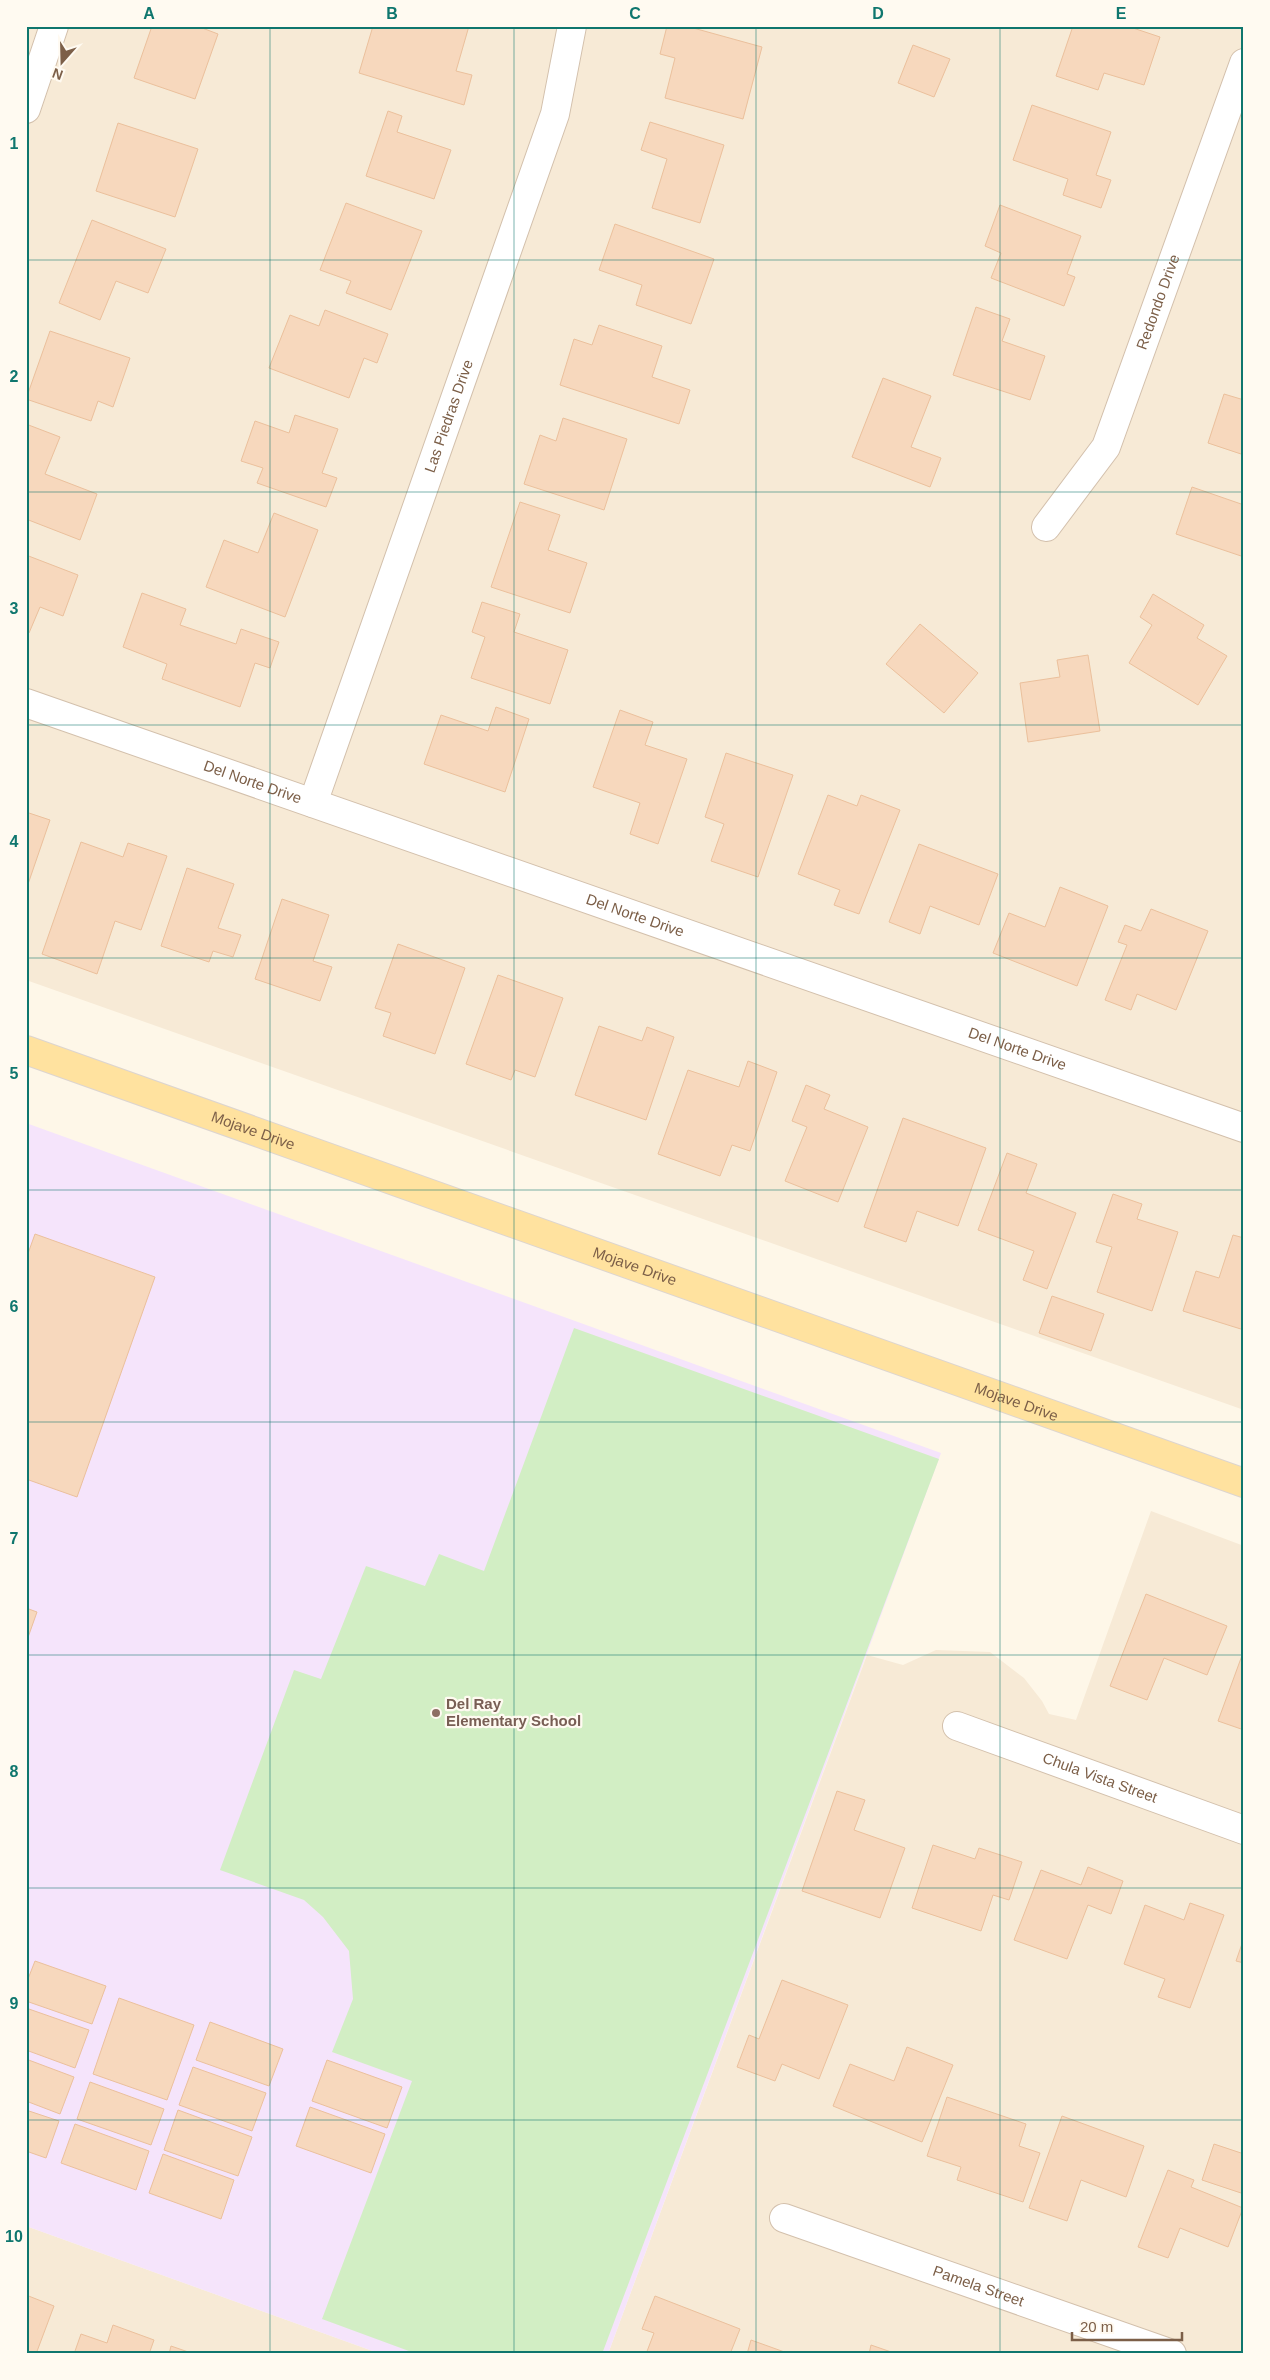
<svg xmlns="http://www.w3.org/2000/svg" width="1270" height="2380" font-family="Helvetica,sans-serif">
	<rect width="100%" height="100%" fill="#fef7e8"/>
	<g fill="#f7ead6">
		<path d="M 26,26 L 1244,26 L 1244,1410 L 26,980 Z"/>
		<path d="M 1151,1511 L 1244,1546 L 1244,2354 L 608,2354 L 867,1655 L 903,1665 L 936,1650 L 990,1652 L 1024,1678 L 1042,1701 L 1049,1714 L 1076,1720 Z"/>
		<path d="M 26,2226 L 381,2354 L 26,2354 Z"/>
	</g>
	<path fill="#f5e4fb" d="M 26,1123 L 941,1453 L 608,2354 L 381,2354 L 26,2226 Z"/>
	<path fill="#d2eec4" d="M 574,1328 L 939,1459 L 602,2354 L 417,2354 L 322,2319 L 412,2081 L 332,2052 L 353,1999 L 349,1951 L 323,1917 L 304,1900 L 220,1870 L 294,1670 L 321,1679 L 366,1566 L 425,1586 L 439,1554 L 484,1571 Z"/>
	<g fill="#f7d8bd" stroke="#ebc09c">
		<path d="M 152,26 L 197,26 L 218,34 L 195,99 L 134,78 Z"/>
		<path d="M 373,26 L 469,26 L 456,71 L 472,75 L 464,105 L 359,73 Z"/>
		<path d="M 667,26 L 686,26 L 762,47 L 743,119 L 665,98 L 675,58 L 660,54 Z"/>
		<path d="M 1073,26 L 1127,26 L 1160,37 L 1144,85 L 1104,73 L 1098,90 L 1056,76 Z"/>
		<path d="M 913,45 L 950,59 L 934,97 L 898,83 Z"/>
		<path d="M 1032,105 L 1111,132 L 1096,175 L 1111,180 L 1101,208 L 1063,195 L 1068,179 L 1013,160 Z"/>
		<path d="M 388,111 L 402,116 L 397,132 L 451,150 L 434,199 L 366,176 Z"/>
		<path d="M 650,122 L 724,145 L 700,223 L 652,208 L 667,159 L 641,150 Z"/>
		<path d="M 118,123 L 198,149 L 175,217 L 96,191 Z"/>
		<path d="M 346,203 L 422,231 L 391,310 L 346,293 L 351,281 L 320,270 Z"/>
		<path d="M 1000,205 L 1081,236 L 1067,274 L 1075,277 L 1064,306 L 991,278 L 1001,253 L 985,246 Z"/>
		<path d="M 92,220 L 166,249 L 148,293 L 116,281 L 100,320 L 59,303 Z"/>
		<path d="M 615,224 L 714,259 L 691,324 L 636,305 L 642,285 L 599,270 Z"/>
		<path d="M 976,307 L 1010,319 L 1002,341 L 1045,356 L 1030,400 L 953,375 Z"/>
		<path d="M 325,310 L 388,334 L 377,363 L 364,358 L 349,398 L 269,368 L 290,315 L 319,326 Z"/>
		<path d="M 599,325 L 662,346 L 652,377 L 690,390 L 679,424 L 560,385 L 574,339 L 592,345 Z"/>
		<path d="M 50,331 L 130,358 L 113,407 L 98,401 L 91,421 L 26,399 Z"/>
		<path d="M 883,378 L 931,396 L 911,447 L 941,458 L 930,487 L 852,457 Z"/>
		<path d="M 1224,394 L 1244,400 L 1244,455 L 1208,443 Z"/>
		<path d="M 295,415 L 338,429 L 322,473 L 337,478 L 326,507 L 257,483 L 263,468 L 241,461 L 255,421 L 289,433 Z"/>
		<path d="M 563,418 L 627,439 L 604,510 L 524,484 L 540,435 L 556,441 Z"/>
		<path d="M 26,424 L 60,437 L 45,474 L 97,494 L 80,540 L 26,519 Z"/>
		<path d="M 1192,487 L 1244,505 L 1244,557 L 1176,534 Z"/>
		<path d="M 520,502 L 560,515 L 548,550 L 587,563 L 570,613 L 491,587 Z"/>
		<path d="M 274,513 L 318,530 L 285,617 L 206,587 L 224,540 L 258,553 Z"/>
		<path d="M 26,555 L 78,575 L 63,616 L 40,607 L 29,633 L 26,632 Z"/>
		<path d="M 142,593 L 186,609 L 180,625 L 236,644 L 241,629 L 279,642 L 270,668 L 255,663 L 240,707 L 162,679 L 167,664 L 123,647 Z"/>
		<path d="M 1153,594 L 1204,625 L 1197,638 L 1227,656 L 1198,705 L 1129,663 L 1152,625 L 1140,617 Z"/>
		<path d="M 482,602 L 520,614 L 514,632 L 568,650 L 550,704 L 471,678 L 485,637 L 472,632 Z"/>
		<path d="M 920,624 L 978,673 L 944,713 L 886,664 Z"/>
		<path d="M 1088,655 L 1100,731 L 1028,742 L 1020,683 L 1060,677 L 1057,660 Z"/>
		<path d="M 496,707 L 529,719 L 505,792 L 424,764 L 441,715 L 488,731 Z"/>
		<path d="M 620,710 L 653,722 L 645,745 L 687,759 L 658,844 L 630,834 L 640,803 L 593,787 Z"/>
		<path d="M 726,753 L 793,775 L 758,877 L 711,861 L 724,824 L 705,817 Z"/>
		<path d="M 828,795 L 857,806 L 861,795 L 900,810 L 859,914 L 834,905 L 840,890 L 798,874 Z"/>
		<path d="M 26,812 L 50,820 L 26,890 Z"/>
		<path d="M 81,842 L 123,857 L 128,843 L 167,856 L 141,930 L 115,921 L 97,974 L 42,954 Z"/>
		<path d="M 919,844 L 998,874 L 979,925 L 930,906 L 920,934 L 889,922 Z"/>
		<path d="M 187,868 L 234,884 L 218,928 L 241,935 L 233,957 L 213,951 L 209,962 L 161,946 Z"/>
		<path d="M 1060,887 L 1108,906 L 1077,986 L 993,953 L 1009,913 L 1045,927 Z"/>
		<path d="M 282,899 L 329,915 L 313,961 L 332,967 L 320,1001 L 255,979 Z"/>
		<path d="M 1151,909 L 1208,931 L 1176,1010 L 1137,994 L 1131,1010 L 1105,1000 L 1127,945 L 1118,942 L 1125,925 L 1141,931 Z"/>
		<path d="M 398,944 L 465,968 L 435,1054 L 383,1036 L 391,1013 L 375,1008 Z"/>
		<path d="M 498,975 L 563,998 L 535,1077 L 515,1070 L 511,1080 L 466,1064 Z"/>
		<path d="M 599,1026 L 642,1041 L 647,1027 L 674,1037 L 646,1120 L 575,1095 Z"/>
		<path d="M 748,1061 L 777,1072 L 750,1151 L 732,1145 L 720,1176 L 658,1154 L 688,1070 L 739,1087 Z"/>
		<path d="M 806,1085 L 830,1095 L 824,1109 L 868,1127 L 838,1202 L 785,1181 L 807,1127 L 792,1121 Z"/>
		<path d="M 903,1118 L 986,1148 L 958,1226 L 917,1211 L 906,1242 L 864,1227 Z"/>
		<path d="M 1007,1153 L 1037,1164 L 1026,1193 L 1076,1213 L 1047,1289 L 1023,1280 L 1034,1251 L 978,1230 Z"/>
		<path d="M 1113,1194 L 1142,1204 L 1137,1219 L 1178,1232 L 1152,1311 L 1097,1292 L 1112,1247 L 1096,1242 Z"/>
		<path d="M 35,1234 L 155,1277 L 77,1497 L 26,1479 L 26,1259 Z"/>
		<path d="M 1233,1235 L 1244,1238 L 1244,1330 L 1183,1311 L 1196,1271 L 1219,1278 Z"/>
		<path d="M 1052,1296 L 1104,1314 L 1091,1351 L 1039,1333 Z"/>
		<path d="M 1146,1594 L 1227,1626 L 1207,1675 L 1164,1658 L 1147,1700 L 1110,1686 Z"/>
		<path d="M 26,1608 L 37,1612 L 26,1643 Z"/>
		<path d="M 1244,1650 L 1244,1730 L 1218,1721 Z"/>
		<path d="M 837,1791 L 865,1800 L 854,1830 L 905,1848 L 880,1918 L 802,1891 Z"/>
		<path d="M 933,1845 L 975,1859 L 979,1848 L 1022,1862 L 1009,1900 L 993,1895 L 981,1931 L 912,1908 Z"/>
		<path d="M 1088,1867 L 1123,1881 L 1111,1914 L 1088,1905 L 1067,1959 L 1014,1940 L 1041,1870 L 1081,1885 Z"/>
		<path d="M 1190,1903 L 1224,1915 L 1190,2008 L 1158,1997 L 1165,1979 L 1124,1964 L 1145,1905 L 1184,1920 Z"/>
		<path d="M 1244,1938 L 1244,1963 L 1236,1961 Z"/>
		<path d="M 35,1961 L 106,1986 L 92,2024 L 26,2001 L 26,1984 Z"/>
		<path d="M 782,1980 L 848,2005 L 819,2079 L 782,2064 L 775,2081 L 737,2067 L 749,2035 L 759,2039 Z"/>
		<path d="M 119,1998 L 194,2025 L 167,2100 L 93,2074 Z"/>
		<path d="M 26,2008 L 89,2030 L 75,2068 L 26,2050 Z"/>
		<path d="M 210,2022 L 283,2049 L 269,2086 L 196,2060 Z"/>
		<path d="M 907,2047 L 953,2065 L 922,2142 L 833,2106 L 850,2064 L 894,2081 Z"/>
		<path d="M 26,2059 L 74,2077 L 60,2114 L 26,2101 Z"/>
		<path d="M 327,2060 L 402,2087 L 387,2128 L 312,2101 Z"/>
		<path d="M 193,2067 L 266,2093 L 252,2131 L 179,2105 Z"/>
		<path d="M 90,2082 L 164,2109 L 151,2145 L 77,2119 Z"/>
		<path d="M 947,2097 L 1026,2124 L 1019,2146 L 1040,2153 L 1023,2202 L 957,2180 L 961,2167 L 927,2156 Z"/>
		<path d="M 310,2107 L 385,2134 L 371,2173 L 296,2146 Z"/>
		<path d="M 26,2110 L 59,2121 L 46,2158 L 26,2151 Z"/>
		<path d="M 178,2110 L 252,2137 L 238,2176 L 164,2150 Z"/>
		<path d="M 1062,2116 L 1144,2146 L 1126,2197 L 1081,2180 L 1067,2221 L 1029,2208 Z"/>
		<path d="M 75,2124 L 149,2151 L 136,2190 L 61,2163 Z"/>
		<path d="M 1214,2144 L 1244,2154 L 1244,2194 L 1202,2180 Z"/>
		<path d="M 163,2154 L 234,2180 L 221,2219 L 149,2193 Z"/>
		<path d="M 1168,2170 L 1194,2180 L 1191,2187 L 1243,2208 L 1228,2247 L 1180,2228 L 1168,2258 L 1138,2247 Z"/>
		<path d="M 26,2295 L 54,2306 L 36,2354 L 26,2352 Z"/>
		<path d="M 655,2296 L 740,2329 L 730,2354 L 646,2354 L 654,2333 L 642,2329 Z"/>
		<path d="M 113,2325 L 154,2340 L 149,2354 L 74,2354 L 81,2334 L 107,2343 Z"/>
		<path d="M 751,2340 L 790,2354 L 747,2354 Z"/>
		<path d="M 871,2345 L 897,2354 L 869,2354 Z"/>
		<path d="M 171,2346 L 194,2354 L 169,2354 Z"/>
	</g>
	<g fill="none" stroke-linecap="round" stroke-linejoin="round">
		<g stroke="#d3c0ac" stroke-width="30">
			<g id="minor">
				<path d="M 26,109 L 54,26"/>
				<path id="s1" d="M 1046,527 L 1106,447 L 1244,63"/>
				<path id="s2" d="M 26,703 L 1244,1128"/>
				<path id="s3" d="M 313,803 L 555,114 L 572,26"/>
				<path id="s4" d="M 957,1726 L 1244,1830"/>
				<path id="s5" d="M 784,2218 L 1172,2354"/>
			</g>
		</g>
		<g stroke="#ddd5cf" stroke-width="30">
			<g id="major">
				<path id="s6" d="M 26,1050 L 1244,1483"/>
			</g>
		</g>
		<use href="#minor" stroke="#fff" stroke-width="28"/>
		<use href="#major" stroke="#ffe29f" stroke-width="28"/>
	</g>
	<path fill="none" stroke="#0f766e" stroke-width="1" stroke-opacity="0.55" d="M 270,26 L 270,2354M 514,26 L 514,2354M 756,26 L 756,2354M 1000,26 L 1000,2354M 26,260 L 1244,260M 26,492 L 1244,492M 26,725 L 1244,725M 26,958 L 1244,958M 26,1190 L 1244,1190M 26,1422 L 1244,1422M 26,1655 L 1244,1655M 26,1888 L 1244,1888M 26,2120 L 1244,2120"/>
	<circle fill="#8d6e63" stroke="#fffaf1" stroke-width="2" cx="436" cy="1713" r="5"/>
	<g text-anchor="middle" stroke-width="4.5" stroke-linejoin="round" paint-order="stroke">
		<g font-size="15" fill="#7c5f48" stroke="#fffaf1">
			<text dy="5" stroke="none"><textPath href="#s1" startOffset="254">Redondo Drive</textPath></text>
			<text dy="5" stroke="none"><textPath href="#s3" startOffset="410">Las Piedras Drive</textPath></text>
			<text dy="5" stroke="none"><textPath href="#s2" startOffset="240">Del Norte Drive</textPath></text>
			<text dy="5" stroke="none"><textPath href="#s2" startOffset="645">Del Norte Drive</textPath></text>
			<text dy="5" stroke="none"><textPath href="#s2" startOffset="1050">Del Norte Drive</textPath></text>
			<text dy="5" stroke="none"><textPath href="#s6" startOffset="241">Mojave Drive</textPath></text>
			<text dy="5" stroke="none"><textPath href="#s6" startOffset="646">Mojave Drive</textPath></text>
			<text dy="5" stroke="none"><textPath href="#s6" startOffset="1051">Mojave Drive</textPath></text>
			<text dy="5" stroke="none"><textPath href="#s4" startOffset="152">Chula Vista Street</textPath></text>
			<text dy="5" stroke="none"><textPath href="#s5" startOffset="206">Pamela Street</textPath></text>
		</g>
		<g font-size="15" font-weight="bold" fill="#785e54" stroke="#fffaf1" text-anchor="start">
			<text x="446" y="1709">Del Ray<tspan x="446" dy="17">Elementary School</tspan></text>
		</g>
	</g>
	<rect width="1270" height="2380" fill="none" stroke="#fffaf1" stroke-width="55"/>
	<g transform="translate(62 62) rotate(200)" stroke="#fffaf1" stroke-width="4" paint-order="stroke">
	<path d="M0-4L9 19L0 12L-9 19Z" fill="#7c5f48"/>
	<text y="-8" font-size="14" font-weight="bold" text-anchor="middle" fill="#7c5f48">N</text>
	</g>
	<path d="M1072 2332v8h110v-8" fill="none" stroke="#7c5f48" stroke-width="2.5"/>
	<text x="1080" y="2332" font-size="15" fill="#7c5f48" stroke="#fffaf1" stroke-width="4" paint-order="stroke">20 m</text>
	<rect x="28" y="28" width="1214" height="2324" fill="none" stroke="#0f766e" stroke-width="2"/>
	<g font-size="16" text-anchor="middle" font-weight="bold" fill="#0f766e">
		<text x="149" y="19">A</text>
		<text x="392" y="19">B</text>
		<text x="635" y="19">C</text>
		<text x="878" y="19">D</text>
		<text x="1121" y="19">E</text>
		<text x="14" y="149">1</text>
		<text x="14" y="382">2</text>
		<text x="14" y="614">3</text>
		<text x="14" y="847">4</text>
		<text x="14" y="1079">5</text>
		<text x="14" y="1312">6</text>
		<text x="14" y="1544">7</text>
		<text x="14" y="1777">8</text>
		<text x="14" y="2009">9</text>
		<text x="14" y="2242">10</text>
	</g>
</svg>
